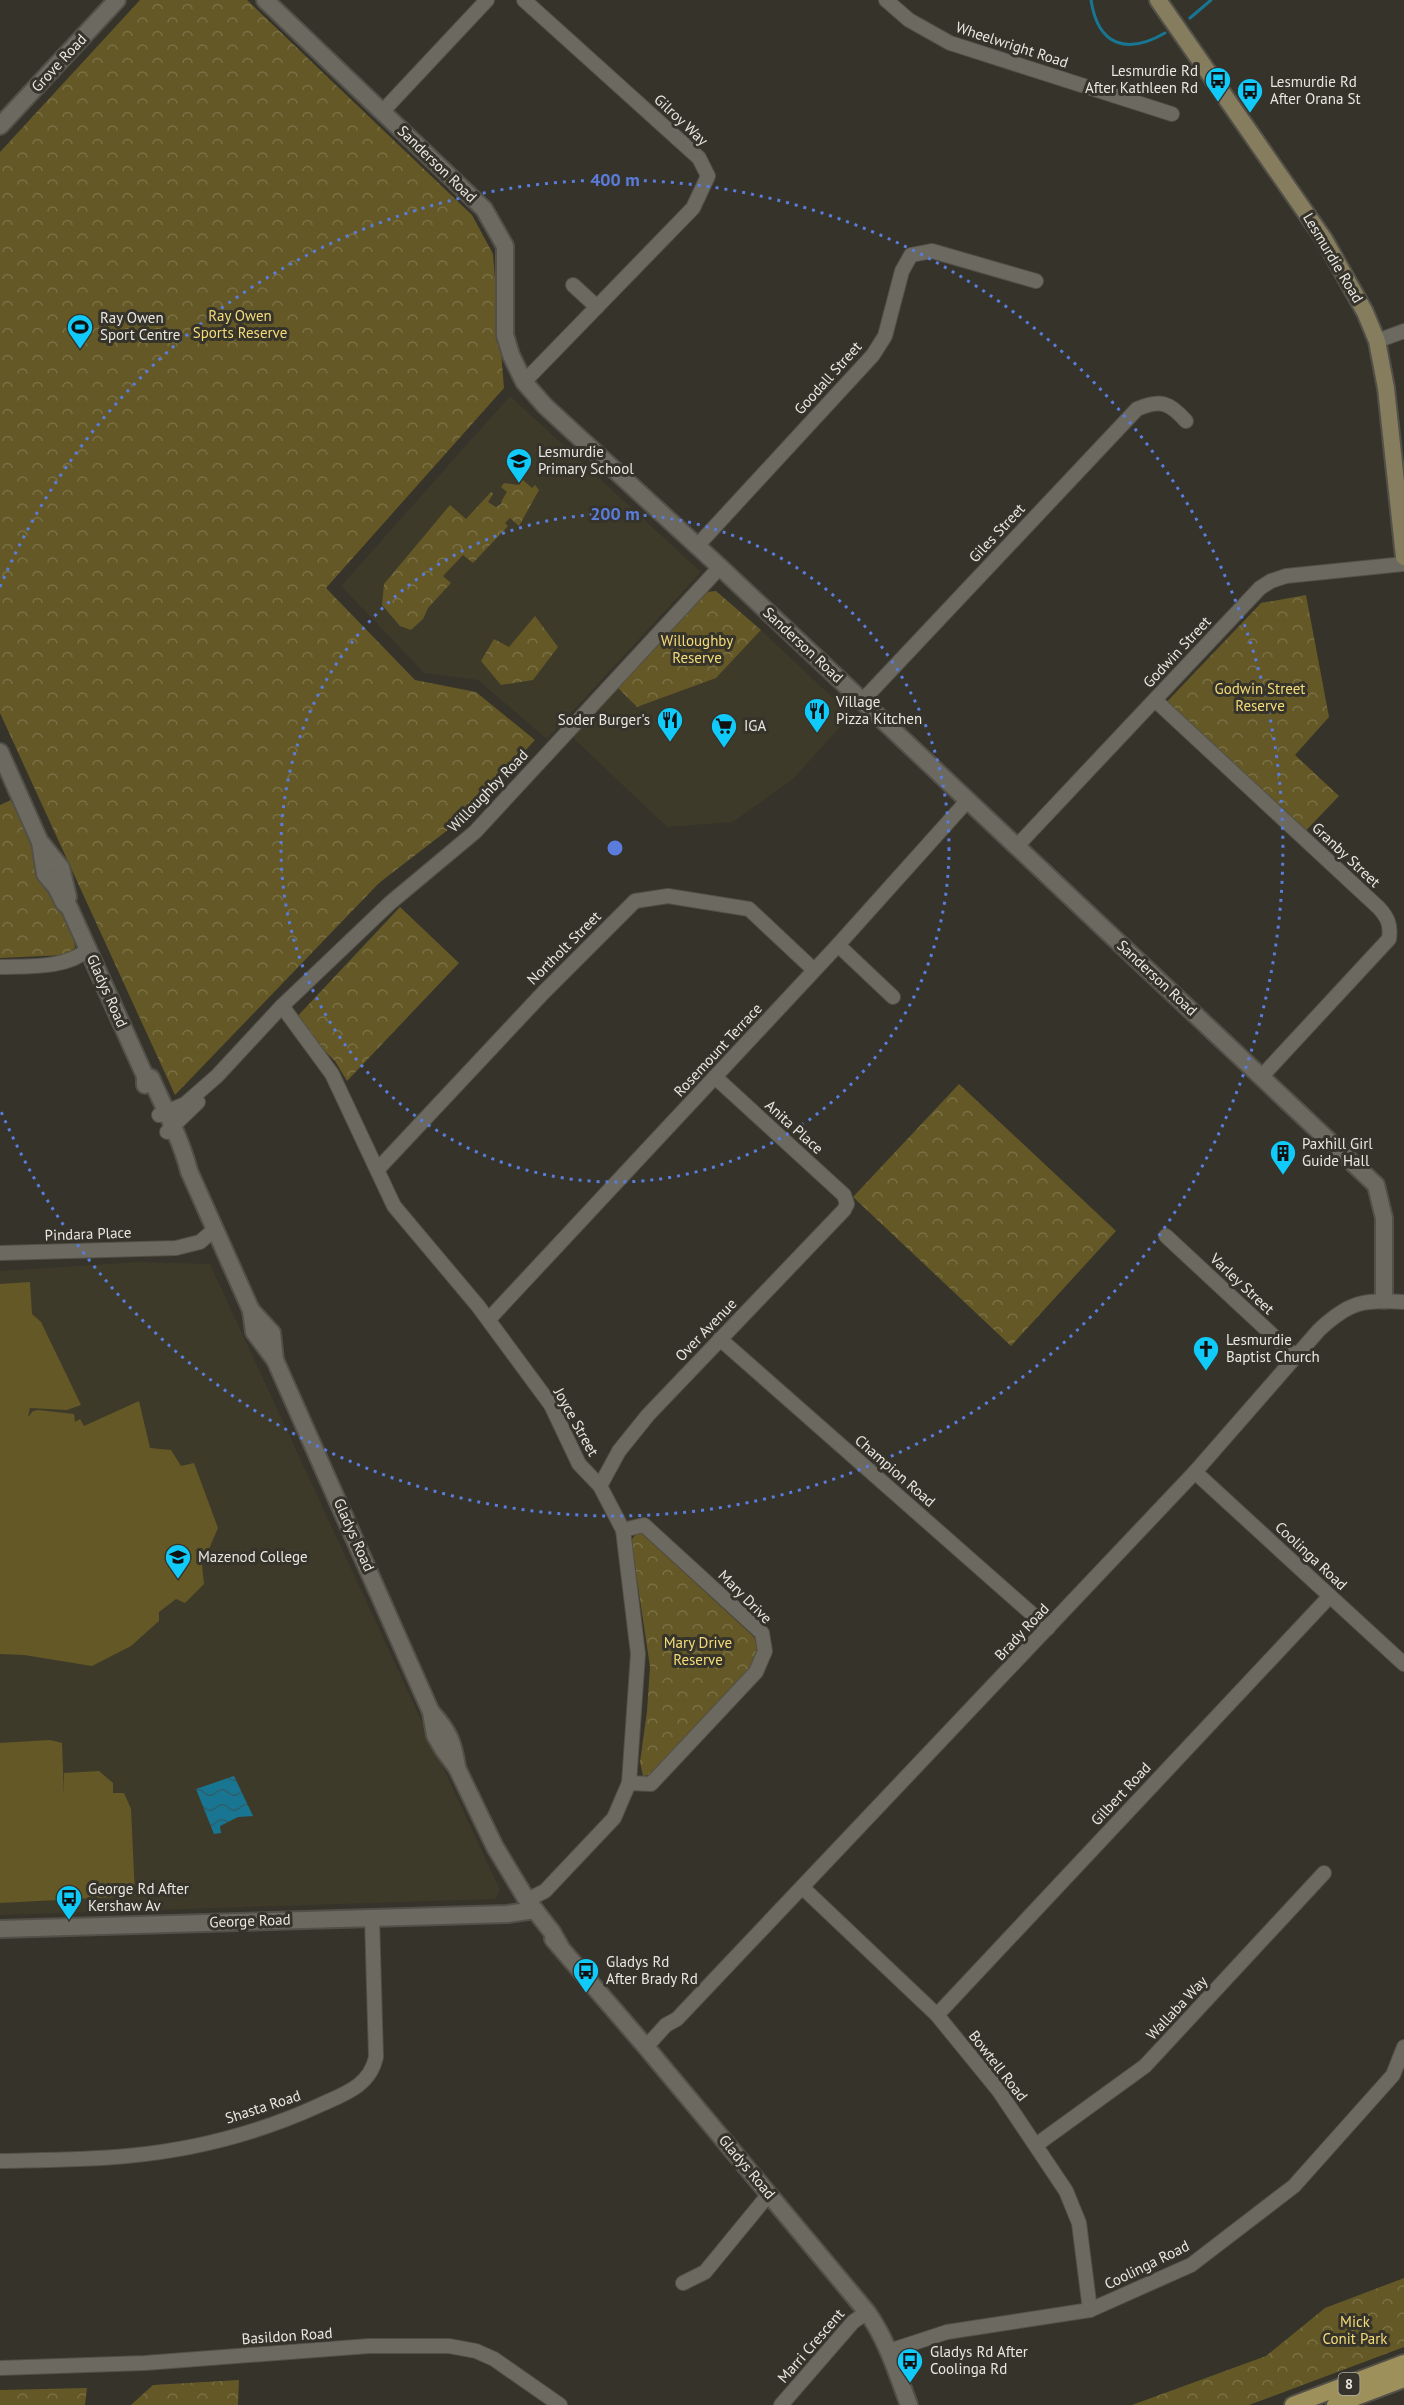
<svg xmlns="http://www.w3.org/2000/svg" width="1404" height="2405" font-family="'PT Sans',sans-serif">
	<defs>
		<pattern id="forest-crowns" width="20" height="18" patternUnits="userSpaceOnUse" patternTransform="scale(1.5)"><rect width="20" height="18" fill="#645826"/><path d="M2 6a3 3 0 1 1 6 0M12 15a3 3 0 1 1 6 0" fill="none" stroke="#7a7045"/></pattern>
		<pattern id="water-waves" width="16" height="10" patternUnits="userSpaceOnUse" patternTransform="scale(1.5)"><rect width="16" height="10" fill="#187692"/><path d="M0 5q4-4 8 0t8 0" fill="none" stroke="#2f5e6b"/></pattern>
	</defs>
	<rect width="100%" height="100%" fill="#35332a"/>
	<g fill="#3e3a2a">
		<path d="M 510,396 L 701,572 L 547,739 L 478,680 L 424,673 L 341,586 Z"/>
		<path d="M 761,630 L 851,715 L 793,779 L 733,822 L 667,827 L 570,735 L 614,689 L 618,688 L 637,707 L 716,678 Z"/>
		<path d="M 138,1262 L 210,1264 L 500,1890 L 496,1899 L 0,1915 L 0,1271 Z"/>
	</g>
	<g fill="#645826">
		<path d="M 30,1282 L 32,1314 L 41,1322 L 81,1405 L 67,1410 L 30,1408 L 28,1417 L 33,1411 L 38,1410 L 74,1414 L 75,1422 L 80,1419 L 84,1426 L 139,1401 L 150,1448 L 171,1450 L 181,1466 L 194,1463 L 218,1528 L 202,1565 L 204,1584 L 185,1603 L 176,1599 L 159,1612 L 159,1621 L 131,1646 L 92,1666 L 24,1655 L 0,1654 L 0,1284 Z"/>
		<path d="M 50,1740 L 62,1743 L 64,1796 L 64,1773 L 99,1771 L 113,1783 L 113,1793 L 124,1793 L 131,1809 L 135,1896 L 0,1903 L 0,1743 Z"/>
	</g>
	<g fill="url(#forest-crowns)">
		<path d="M 140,0 L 247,0 L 472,215 L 493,254 L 504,388 L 326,588 L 415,680 L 476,692 L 535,740 L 462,819 L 379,883 L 175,1095 L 0,713 L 0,152 Z"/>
		<path d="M 523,480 L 532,488 L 535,485 L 539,490 L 519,526 L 510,518 L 505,523 L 508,526 L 473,563 L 463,555 L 443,576 L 451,583 L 428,608 L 423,619 L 411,630 L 400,626 L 382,605 L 384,584 L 450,505 L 466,519 L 491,492 L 493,494 L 488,502 L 496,507 L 501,504 L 502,500 L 507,492 L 501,487 L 504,483 L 517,485 Z"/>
		<path d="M 716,591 L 761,630 L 716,678 L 637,707 L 618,688 L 699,599 L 707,592 Z"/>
		<path d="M 1306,595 L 1329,717 L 1295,755 L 1339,796 L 1296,841 L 1159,710 L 1261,603 Z"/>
		<path d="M 535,616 L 558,647 L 533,680 L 501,685 L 481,661 L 494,639 L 509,647 Z"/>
		<path d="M 11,800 L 31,843 L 38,875 L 51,889 L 74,939 L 75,948 L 65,955 L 0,958 L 0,805 Z"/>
		<path d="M 400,907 L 459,963 L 347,1081 L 335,1061 L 293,1021 Z"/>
		<path d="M 959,1084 L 1116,1231 L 1011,1346 L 853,1197 Z"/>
		<path d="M 636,1534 L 642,1534 L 651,1542 L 754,1637 L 758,1646 L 753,1665 L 651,1775 L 643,1776 L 640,1762 L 647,1711 L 650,1667 L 632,1546 L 632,1539 Z"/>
		<path d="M 1404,2278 L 1404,2347 L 1249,2405 L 1132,2405 L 1266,2356 L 1325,2308 Z"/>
		<path d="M 239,2380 L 238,2405 L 131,2405 L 153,2385 Z"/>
		<path d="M 87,2388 L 85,2405 L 0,2405 L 0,2390 Z"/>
	</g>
	<path fill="url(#water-waves)" d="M 234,1776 L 253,1816 L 238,1817 L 220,1826 L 221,1833 L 214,1834 L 196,1789 Z"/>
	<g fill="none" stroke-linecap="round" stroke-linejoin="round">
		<g stroke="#187692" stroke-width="3">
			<path d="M 1091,0 C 1098,46 1127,55 1165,33"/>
			<path d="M 1190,18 L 1211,0"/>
		</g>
		<g stroke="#525049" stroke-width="16">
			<g id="minor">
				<path d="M 524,0 L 699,158 L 708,176 L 693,208 L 524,382"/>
				<path d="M 886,0 L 909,20 L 950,43 L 1172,114"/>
				<path d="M 382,112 L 487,0"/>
				<path d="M 573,285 L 597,307"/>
				<path d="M 1377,341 L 1404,331"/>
				<path d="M 697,546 L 873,355 L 885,336 L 902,271 L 911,255 L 932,251 L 1036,281"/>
				<path d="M 1155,700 L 1379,908 C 1388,918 1391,925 1389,939 L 1262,1076"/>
				<path d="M 862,701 L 1137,409 C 1160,399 1169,402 1186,421"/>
				<path d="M 1017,846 L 1260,588 L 1271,581 L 1286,576 L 1404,564"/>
				<path d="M 838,945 L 893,997"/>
				<path d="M 0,967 C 30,966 65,969 89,949"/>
				<path d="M 282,1006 L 332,1074 L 394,1206 L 478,1306 L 551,1405 L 579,1464 L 600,1486 L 623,1530 L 638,1654 L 629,1783 L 614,1818 L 545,1891 L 527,1900"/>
				<path d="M 159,1115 L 185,1104 L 217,1076 L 282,1006 L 390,903 L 475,832 L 720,567"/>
				<path d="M 167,1132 L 198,1102"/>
				<path d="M 378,1169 L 543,993 L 635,901 L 668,896 L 749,909 L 814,970"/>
				<path d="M 1166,1236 L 1295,1356"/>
				<path d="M 0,1253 L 176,1248 L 200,1242 L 215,1229"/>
				<path d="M 489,1319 L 838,945 L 968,800"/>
				<path d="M 720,1339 L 1048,1628"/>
				<path d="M 1195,1472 L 1404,1664"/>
				<path d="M 600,1486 L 619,1451 L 648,1415 L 844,1210 L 847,1204 L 844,1195 L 715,1077"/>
				<path d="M 623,1530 L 644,1525 L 762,1633 L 765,1651 L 756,1672 L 651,1784 L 629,1783"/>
				<path d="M 803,1888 L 937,2015 L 999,2091 L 1066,2191 L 1079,2223 L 1090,2310"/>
				<path d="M 937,2015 L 1330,1596"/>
				<path d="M 646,2047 L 666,2025 L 677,2019 L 1195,1472 L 1319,1330 C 1349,1302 1363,1299 1404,1302"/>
				<path d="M 1036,2145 L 1145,2066 L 1324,1873"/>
				<path d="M 0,2161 C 42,2160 85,2160 127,2156 C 193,2150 261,2132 320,2105 C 344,2094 370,2086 376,2057 L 372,1917"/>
				<path d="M 683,2283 L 705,2272 L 769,2194"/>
				<path d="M 889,2351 L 947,2332 L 1090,2310 L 1191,2265 L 1294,2186 L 1393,2075 L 1404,2047"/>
				<path d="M 0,2368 L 145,2363 L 369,2346 L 449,2346 L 476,2351 L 494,2359 L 560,2405"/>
				<path d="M 781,2405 L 853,2322 L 867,2312"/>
			</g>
		</g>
		<g stroke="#525049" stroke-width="20">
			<g id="tertiary">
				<path d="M 265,0 L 484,209 L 505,246 L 505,335 L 511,355 L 524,382 L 545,406 L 720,567 L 1376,1185 L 1384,1218 L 1384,1300"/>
				<path d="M 0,126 L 117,0"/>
				<path d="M 0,752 L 40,842 L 45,874 L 56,887 L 64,903 L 69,907 L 145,1076 L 145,1085"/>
				<path d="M 42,844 L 61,868 L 68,897"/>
				<path d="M 145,1076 L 151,1078 C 164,1108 181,1139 189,1171 L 251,1310 L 254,1332 L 275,1360 L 431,1712 L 435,1735 L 443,1749 L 457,1768 L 495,1847 L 527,1900 L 552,1932 L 560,1946"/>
				<path d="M 251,1310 L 272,1333 L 275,1360"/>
				<path d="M 432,1713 C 449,1732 453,1742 457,1767"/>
				<path d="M 0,1929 L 507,1914 L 535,1910"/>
				<path d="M 553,1939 L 646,2047 L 867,2312 C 887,2340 897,2373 909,2405"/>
			</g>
		</g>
		<g stroke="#525049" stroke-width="20">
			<path id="secondary" d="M 1158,0 L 1324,239 L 1365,312 L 1377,341 L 1386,388 L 1404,557"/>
		</g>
		<g stroke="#525049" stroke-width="20">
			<g id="primary">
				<path d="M 1293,2405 L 1404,2363"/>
				<path d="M 1335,2405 L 1404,2379"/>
			</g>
		</g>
		<use href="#minor" stroke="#6c6a60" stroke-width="14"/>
		<use href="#tertiary" stroke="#6c6a60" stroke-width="16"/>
		<use href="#secondary" stroke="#857d5e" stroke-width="16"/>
		<use href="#primary" stroke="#9d905b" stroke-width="16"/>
	</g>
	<g fill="none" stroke="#5a7cdb" stroke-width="3" stroke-dasharray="3 6">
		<circle cx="615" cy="848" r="334"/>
		<path d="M0 587A668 668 0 1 1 0 1109"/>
	</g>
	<defs>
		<g id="bus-pin" transform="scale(1.35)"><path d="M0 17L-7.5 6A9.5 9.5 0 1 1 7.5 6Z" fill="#10cafa" stroke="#35332a"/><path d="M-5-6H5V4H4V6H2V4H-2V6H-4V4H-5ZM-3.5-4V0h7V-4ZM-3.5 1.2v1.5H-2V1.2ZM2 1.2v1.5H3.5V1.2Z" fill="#111"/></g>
		<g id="stadium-pin" transform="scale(1.35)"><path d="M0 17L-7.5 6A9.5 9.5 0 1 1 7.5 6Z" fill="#10cafa" stroke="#35332a"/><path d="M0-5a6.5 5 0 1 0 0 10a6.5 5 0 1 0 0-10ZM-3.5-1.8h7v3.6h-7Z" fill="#111"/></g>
		<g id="school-pin" transform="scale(1.35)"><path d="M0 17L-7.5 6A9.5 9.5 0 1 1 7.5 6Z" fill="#10cafa" stroke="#35332a"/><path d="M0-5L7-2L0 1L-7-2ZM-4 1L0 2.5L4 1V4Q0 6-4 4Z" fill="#111"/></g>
		<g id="restaurant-pin" transform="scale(1.35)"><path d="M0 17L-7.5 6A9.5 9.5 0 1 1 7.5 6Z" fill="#10cafa" stroke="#35332a"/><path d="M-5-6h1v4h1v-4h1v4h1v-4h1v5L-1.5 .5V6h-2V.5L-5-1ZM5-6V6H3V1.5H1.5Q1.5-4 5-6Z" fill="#111"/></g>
		<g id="supermarket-pin" transform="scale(1.35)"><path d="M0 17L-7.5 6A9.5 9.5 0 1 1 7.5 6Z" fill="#10cafa" stroke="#35332a"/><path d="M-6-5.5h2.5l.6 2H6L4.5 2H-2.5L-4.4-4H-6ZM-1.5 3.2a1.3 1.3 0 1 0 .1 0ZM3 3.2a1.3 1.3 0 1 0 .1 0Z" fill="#111"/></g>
		<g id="building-pin" transform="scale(1.35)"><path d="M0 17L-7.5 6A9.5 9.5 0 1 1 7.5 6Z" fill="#10cafa" stroke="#35332a"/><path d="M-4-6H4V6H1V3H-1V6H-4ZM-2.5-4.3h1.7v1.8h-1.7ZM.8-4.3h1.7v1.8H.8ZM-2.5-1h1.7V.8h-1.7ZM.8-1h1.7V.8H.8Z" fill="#111"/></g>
		<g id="church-pin" transform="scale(1.35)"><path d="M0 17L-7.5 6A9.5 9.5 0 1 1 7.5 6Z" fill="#10cafa" stroke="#35332a"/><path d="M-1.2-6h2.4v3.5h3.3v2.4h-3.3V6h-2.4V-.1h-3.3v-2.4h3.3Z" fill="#111"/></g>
		<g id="university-pin" transform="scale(1.35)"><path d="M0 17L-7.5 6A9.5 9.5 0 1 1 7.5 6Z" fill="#10cafa" stroke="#35332a"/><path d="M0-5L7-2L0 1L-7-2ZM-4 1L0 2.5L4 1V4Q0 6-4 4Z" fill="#111"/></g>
	</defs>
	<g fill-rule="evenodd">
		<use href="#bus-pin" x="1218" y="80"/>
		<use href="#bus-pin" x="1250" y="91"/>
		<use href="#stadium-pin" x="80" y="327"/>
		<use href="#school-pin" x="519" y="461"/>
		<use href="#restaurant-pin" x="817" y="711"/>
		<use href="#restaurant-pin" x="670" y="720"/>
		<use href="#supermarket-pin" x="724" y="726"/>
		<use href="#building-pin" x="1283" y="1153"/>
		<use href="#church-pin" x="1206" y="1349"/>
		<use href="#university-pin" x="178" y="1557"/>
		<use href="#bus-pin" x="69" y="1898"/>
		<use href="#bus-pin" x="586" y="1971"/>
		<use href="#bus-pin" x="910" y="2361"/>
	</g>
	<g text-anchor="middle" stroke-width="6" stroke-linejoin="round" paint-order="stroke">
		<rect fill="#35332a" stroke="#b3b1ab" stroke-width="1.5" x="1338.5" y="2373" width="21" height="22" rx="4.5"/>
		<g font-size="14" font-weight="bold" fill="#e9e7e2">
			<text x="1349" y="2389">8</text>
		</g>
		<g font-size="15" fill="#e9e7e2" stroke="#35332a">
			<text transform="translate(1012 45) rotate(18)" y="5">Wheelwright Road</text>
			<text transform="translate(59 63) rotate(-47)" y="5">Grove Road</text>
			<text transform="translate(681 120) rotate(43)" y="5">Gilroy Way</text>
			<text transform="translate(437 164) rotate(44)" y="5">Sanderson Road</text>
			<text transform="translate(1333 258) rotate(59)" y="5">Lesmurdie Road</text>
			<text transform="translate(828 378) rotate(-48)" y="5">Goodall Street</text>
			<text transform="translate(997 533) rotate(-47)" y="5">Giles Street</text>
			<text transform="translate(803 645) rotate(43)" y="5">Sanderson Road</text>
			<text transform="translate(1177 652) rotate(-47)" y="5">Godwin Street</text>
			<text transform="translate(488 791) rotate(-46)" y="5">Willoughby Road</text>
			<text transform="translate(1346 855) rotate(43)" y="5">Granby Street</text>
			<text transform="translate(564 948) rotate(-45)" y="5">Northolt Street</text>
			<text transform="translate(1157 978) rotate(43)" y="5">Sanderson Road</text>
			<text transform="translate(107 991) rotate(66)" y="5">Gladys Road</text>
			<text transform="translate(718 1050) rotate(-47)" y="5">Rosemount Terrace</text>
			<text transform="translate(794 1127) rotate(42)" y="5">Anita Place</text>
			<text transform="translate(88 1234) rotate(-2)" y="5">Pindara Place</text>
			<text transform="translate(1242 1284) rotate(43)" y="5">Varley Street</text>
			<text transform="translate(706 1330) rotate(-46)" y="5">Over Avenue</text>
			<text transform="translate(576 1422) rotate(61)" y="5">Joyce Street</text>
			<text transform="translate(895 1471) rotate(41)" y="5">Champion Road</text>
			<text transform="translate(354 1535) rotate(66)" y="5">Gladys Road</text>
			<text transform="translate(1311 1556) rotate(43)" y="5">Coolinga Road</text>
			<text transform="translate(745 1597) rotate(45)" y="5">Mary Drive</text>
			<text transform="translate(1022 1632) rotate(-47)" y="5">Brady Road</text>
			<text transform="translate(1121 1794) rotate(-47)" y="5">Gilbert Road</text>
			<text transform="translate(250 1921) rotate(-2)" y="5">George Road</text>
			<text transform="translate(1177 2008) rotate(-47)" y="5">Wallaba Way</text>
			<text transform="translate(998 2066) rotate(52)" y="5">Bowtell Road</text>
			<text transform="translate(263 2107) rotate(-18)" y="5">Shasta Road</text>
			<text transform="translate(747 2167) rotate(50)" y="5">Gladys Road</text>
			<text transform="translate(1147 2265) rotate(-26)" y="5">Coolinga Road</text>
			<text transform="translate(287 2336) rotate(-4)" y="5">Basildon Road</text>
			<text transform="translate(811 2346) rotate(-49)" y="5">Marri Crescent</text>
		</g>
		<g font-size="15" fill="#e9e7e2" stroke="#35332a" text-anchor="start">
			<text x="1198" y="76" text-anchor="end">Lesmurdie Rd<tspan x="1198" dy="17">After Kathleen Rd</tspan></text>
			<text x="1270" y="87">Lesmurdie Rd<tspan x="1270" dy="17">After Orana St</tspan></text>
			<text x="100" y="323">Ray Owen<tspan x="100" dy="17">Sport Centre</tspan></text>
			<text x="538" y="457">Lesmurdie<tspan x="538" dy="17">Primary School</tspan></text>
			<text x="836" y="707">Village<tspan x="836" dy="17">Pizza Kitchen</tspan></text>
			<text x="650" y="725" text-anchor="end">Soder Burger's</text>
			<text x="744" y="731">IGA</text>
			<text x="1302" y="1149">Paxhill Girl<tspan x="1302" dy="17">Guide Hall</tspan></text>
			<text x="1226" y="1345">Lesmurdie<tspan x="1226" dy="17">Baptist Church</tspan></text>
			<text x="198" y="1562">Mazenod College</text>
			<text x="88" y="1894">George Rd After<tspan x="88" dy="17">Kershaw Av</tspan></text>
			<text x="606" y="1967">Gladys Rd<tspan x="606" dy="17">After Brady Rd</tspan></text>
			<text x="930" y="2357">Gladys Rd After<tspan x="930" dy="17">Coolinga Rd</tspan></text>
		</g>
		<g font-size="15" fill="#f5dc79" stroke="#35332a">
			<text x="240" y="321">Ray Owen<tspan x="240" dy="17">Sports Reserve</tspan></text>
			<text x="697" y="646">Willoughby<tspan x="697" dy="17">Reserve</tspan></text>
			<text x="1260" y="694">Godwin Street<tspan x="1260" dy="17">Reserve</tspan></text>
			<text x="698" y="1648">Mary Drive<tspan x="698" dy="17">Reserve</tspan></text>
			<text x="1355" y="2327">Mick<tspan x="1355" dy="17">Conit Park</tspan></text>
		</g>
	</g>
	<circle cx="615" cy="848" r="9" fill="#5a7cdb" stroke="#35332a" stroke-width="3"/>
	<g font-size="18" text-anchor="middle" font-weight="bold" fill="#5a7cdb" stroke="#35332a" stroke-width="6" stroke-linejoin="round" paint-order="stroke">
		<text x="615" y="186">400 m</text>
		<text x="615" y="520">200 m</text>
	</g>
</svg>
